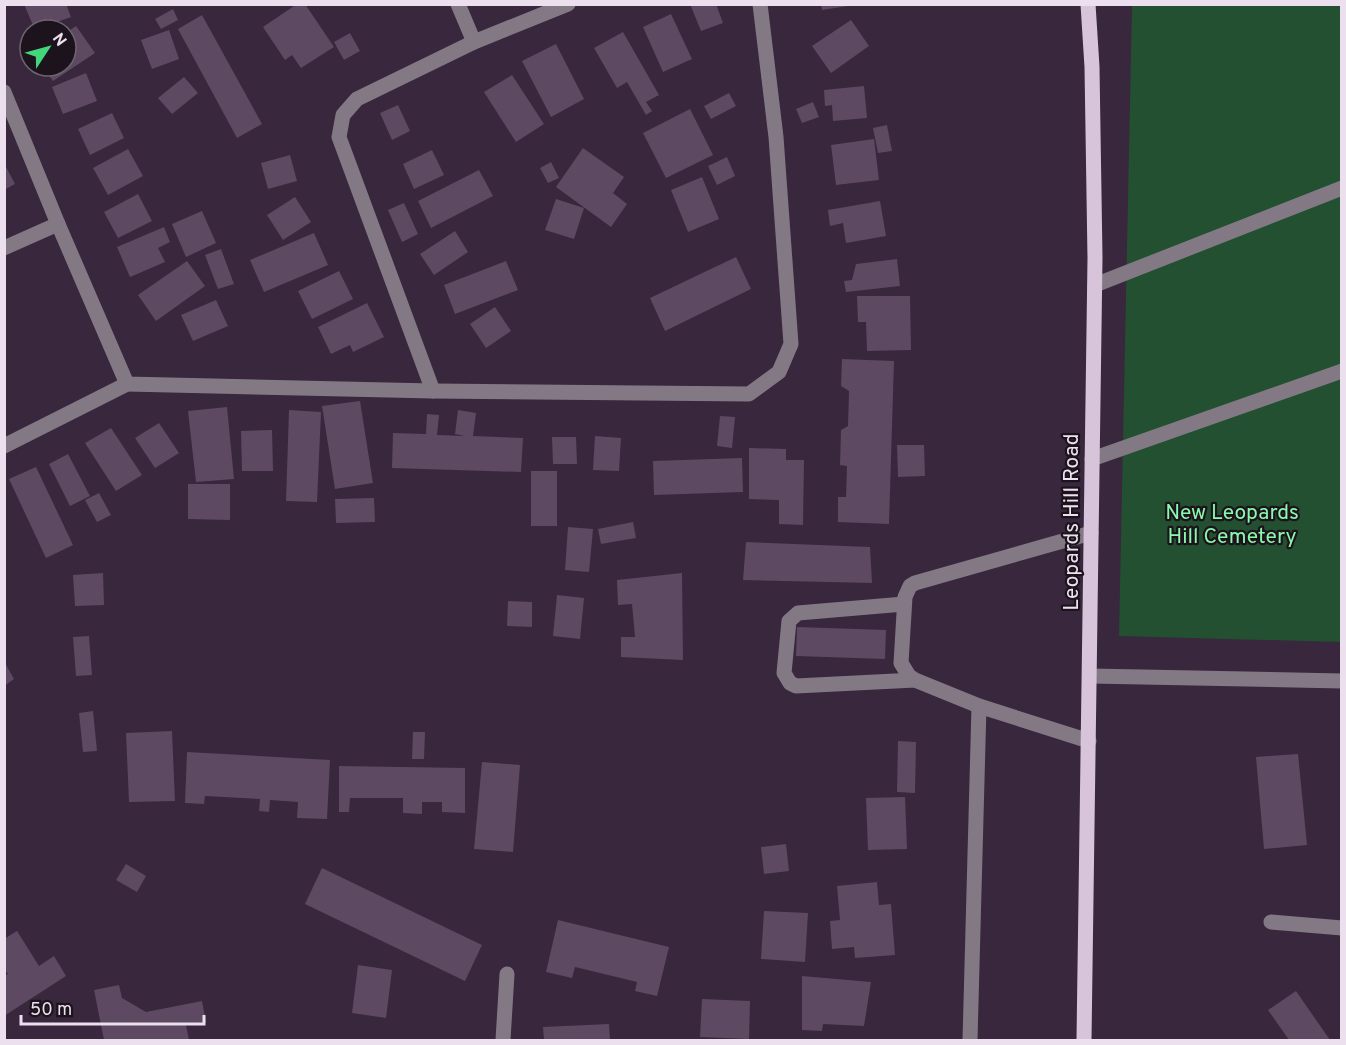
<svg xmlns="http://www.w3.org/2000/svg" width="1346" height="1045" font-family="Overpass,sans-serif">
	<rect width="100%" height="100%" fill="#39273d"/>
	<path fill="#235031" d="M 1132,5 L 1341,5 L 1341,642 L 1119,636 Z"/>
	<g fill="#5d4961">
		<path d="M 24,4 L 66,4 L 71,17 L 35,30 Z"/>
		<path d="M 297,4 L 305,4 L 334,47 L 301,68 L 292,55 L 285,60 L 263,27 Z"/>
		<path d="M 690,4 L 716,4 L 723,23 L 701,31 Z"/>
		<path d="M 821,4 L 848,4 L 848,6 L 822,10 Z"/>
		<path d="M 173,9 L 178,20 L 161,29 L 155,19 Z"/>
		<path d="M 671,14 L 692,59 L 663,72 L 643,27 Z"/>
		<path d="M 202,15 L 262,124 L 237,138 L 178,29 Z"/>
		<path d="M 851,20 L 869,46 L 831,73 L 812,46 Z"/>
		<path d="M 76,26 L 95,53 L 53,81 L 42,66 L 66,66 L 66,33 Z"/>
		<path d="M 169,30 L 179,59 L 152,69 L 141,40 Z"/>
		<path d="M 623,32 L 659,95 L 646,102 L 652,111 L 646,115 L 627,82 L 617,88 L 594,48 Z"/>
		<path d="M 350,33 L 360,51 L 344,60 L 334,42 Z"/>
		<path d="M 556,44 L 584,99 L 551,117 L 522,61 Z"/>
		<path d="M 86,73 L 97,101 L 63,114 L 52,87 Z"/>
		<path d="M 512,75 L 544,124 L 516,142 L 484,92 Z"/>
		<path d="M 184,77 L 198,93 L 172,114 L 158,98 Z"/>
		<path d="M 864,86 L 867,118 L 833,121 L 832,105 L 825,106 L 824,90 Z"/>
		<path d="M 729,93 L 736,106 L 711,119 L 704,106 Z"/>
		<path d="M 813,102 L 819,117 L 802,123 L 796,109 Z"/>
		<path d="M 398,105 L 410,131 L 392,140 L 380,113 Z"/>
		<path d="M 690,109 L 713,155 L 666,178 L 643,133 Z"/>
		<path d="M 112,113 L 124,138 L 90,155 L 78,129 Z"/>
		<path d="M 887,125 L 892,151 L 878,153 L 873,128 Z"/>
		<path d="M 874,139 L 879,180 L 836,185 L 831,145 Z"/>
		<path d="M 583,148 L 624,177 L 613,193 L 627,204 L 611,227 L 556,187 Z"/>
		<path d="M 128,149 L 143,176 L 108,195 L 93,168 Z"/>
		<path d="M 432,150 L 444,175 L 414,189 L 403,164 Z"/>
		<path d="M 290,155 L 297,181 L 268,189 L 261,163 Z"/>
		<path d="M 727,157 L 735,176 L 717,185 L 708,166 Z"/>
		<path d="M 551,162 L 559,178 L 548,183 L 540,168 Z"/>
		<path d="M 4,163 L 15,184 L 4,190 Z"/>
		<path d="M 479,170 L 493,196 L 431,228 L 418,201 Z"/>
		<path d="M 702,177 L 719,219 L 688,232 L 671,190 Z"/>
		<path d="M 138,194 L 152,221 L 118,238 L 104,212 Z"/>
		<path d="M 295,197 L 311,222 L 283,240 L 267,215 Z"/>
		<path d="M 556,199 L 584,208 L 574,239 L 545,230 Z"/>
		<path d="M 880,201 L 886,236 L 846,243 L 843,223 L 830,226 L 828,210 Z"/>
		<path d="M 404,203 L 418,234 L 402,242 L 388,210 Z"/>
		<path d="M 202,211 L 216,243 L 186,257 L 172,224 Z"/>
		<path d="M 164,227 L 170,242 L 158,248 L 165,262 L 130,277 L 117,247 Z"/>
		<path d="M 455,231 L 468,252 L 434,275 L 420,254 Z"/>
		<path d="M 314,233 L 328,265 L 264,292 L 250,260 Z"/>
		<path d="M 221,249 L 234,284 L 218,289 L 205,255 Z"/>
		<path d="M 736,257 L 751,289 L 665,331 L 650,298 Z"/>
		<path d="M 897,259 L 900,286 L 846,292 L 844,281 L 852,280 L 856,264 Z"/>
		<path d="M 187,261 L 205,286 L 156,321 L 138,295 Z"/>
		<path d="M 506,261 L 518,290 L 455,314 L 444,285 Z"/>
		<path d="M 339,271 L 353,299 L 312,319 L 298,291 Z"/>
		<path d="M 857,296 L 910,296 L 911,350 L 867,351 L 866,322 L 858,322 Z"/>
		<path d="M 216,300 L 228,326 L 193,341 L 181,315 Z"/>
		<path d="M 367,303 L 384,337 L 353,352 L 350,345 L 331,354 L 318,327 Z"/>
		<path d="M 495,307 L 511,331 L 486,348 L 470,324 Z"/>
		<path d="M 842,359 L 894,361 L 889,524 L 838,522 L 838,497 L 846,497 L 847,466 L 840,465 L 841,430 L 848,426 L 849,391 L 841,386 Z"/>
		<path d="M 360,401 L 373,483 L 335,489 L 322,406 Z"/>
		<path d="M 227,407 L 234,479 L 196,482 L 188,411 Z"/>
		<path d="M 289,410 L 321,412 L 317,502 L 286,501 Z"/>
		<path d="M 458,410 L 476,413 L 473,436 L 523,438 L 521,472 L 392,468 L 393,433 L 426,434 L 427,414 L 439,415 L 437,435 L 465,436 L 455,434 Z"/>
		<path d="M 720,416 L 735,417 L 732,448 L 717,446 Z"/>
		<path d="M 159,423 L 179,453 L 155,468 L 135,438 Z"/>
		<path d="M 111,428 L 142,475 L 116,491 L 85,443 Z"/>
		<path d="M 272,430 L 273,471 L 242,471 L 241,431 Z"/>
		<path d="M 595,436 L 621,438 L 619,471 L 593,470 Z"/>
		<path d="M 552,437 L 576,437 L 577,464 L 553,464 Z"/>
		<path d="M 897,445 L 924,445 L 925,476 L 898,477 Z"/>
		<path d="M 749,448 L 786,449 L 786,460 L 804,460 L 803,525 L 779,524 L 779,500 L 749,499 Z"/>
		<path d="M 68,454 L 90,496 L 70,506 L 49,464 Z"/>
		<path d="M 742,458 L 743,492 L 654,495 L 653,461 Z"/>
		<path d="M 36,467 L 73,545 L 46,558 L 9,479 Z"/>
		<rect x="531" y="471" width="26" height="55"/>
		<path d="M 188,484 L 230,484 L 230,520 L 188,519 Z"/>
		<path d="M 99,493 L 111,515 L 97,522 L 85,500 Z"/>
		<path d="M 374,498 L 375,522 L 336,523 L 335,499 Z"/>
		<path d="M 633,522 L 636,538 L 601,544 L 598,529 Z"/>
		<path d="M 568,527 L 593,529 L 589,572 L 565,570 Z"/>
		<path d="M 746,542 L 870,547 L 872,583 L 743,580 Z"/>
		<path d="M 103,573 L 104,605 L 75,606 L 73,575 Z"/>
		<path d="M 682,573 L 683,660 L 621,657 L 621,637 L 635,637 L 632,604 L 618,605 L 617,580 Z"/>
		<path d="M 557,595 L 584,598 L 580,639 L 553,636 Z"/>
		<path d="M 508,601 L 532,602 L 532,627 L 507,626 Z"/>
		<path d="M 797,627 L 886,630 L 885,659 L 796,656 Z"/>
		<path d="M 89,636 L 92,675 L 76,676 L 73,637 Z"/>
		<path d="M 4,661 L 14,679 L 4,686 Z"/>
		<path d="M 93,711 L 97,751 L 83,752 L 79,713 Z"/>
		<path d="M 172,731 L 175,801 L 129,802 L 126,733 Z"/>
		<path d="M 413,732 L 425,732 L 424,759 L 412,759 Z"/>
		<path d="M 898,741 L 916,742 L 915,793 L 897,792 Z"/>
		<path d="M 187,752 L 330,760 L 327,819 L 297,818 L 298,802 L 270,800 L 269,812 L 259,811 L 260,799 L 205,796 L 204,804 L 185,803 Z"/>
		<path d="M 1298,754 L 1307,845 L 1264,849 L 1256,757 Z"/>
		<path d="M 482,762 L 520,765 L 513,852 L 474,849 Z"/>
		<path d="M 339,766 L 465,768 L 465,813 L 442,812 L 442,802 L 422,802 L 422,814 L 403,813 L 403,798 L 350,798 L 349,812 L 339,812 Z"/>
		<path d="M 905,797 L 907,849 L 868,850 L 866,798 Z"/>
		<path d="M 786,844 L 789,871 L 764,874 L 761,847 Z"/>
		<path d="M 126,864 L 146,876 L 137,892 L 116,880 Z"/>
		<path d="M 322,868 L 482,945 L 465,981 L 305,904 Z"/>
		<path d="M 877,882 L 879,905 L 891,904 L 895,955 L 855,958 L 854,947 L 832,949 L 830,921 L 840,920 L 837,886 Z"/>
		<path d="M 764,911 L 808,913 L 805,962 L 761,959 Z"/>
		<path d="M 558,920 L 669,947 L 657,996 L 635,991 L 637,982 L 575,967 L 572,978 L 546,972 Z"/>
		<path d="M 17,931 L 39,966 L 54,956 L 66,976 L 4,1016 L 4,976 L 8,974 L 4,969 L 4,939 Z"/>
		<path d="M 358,965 L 392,970 L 386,1018 L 352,1013 Z"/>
		<path d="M 802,976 L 871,982 L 864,1026 L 823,1024 L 822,1031 L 802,1030 Z"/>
		<path d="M 119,985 L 122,998 L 146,1012 L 202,1001 L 206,1022 L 186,1025 L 189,1040 L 104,1040 L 94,990 Z"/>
		<path d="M 1296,991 L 1330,1040 L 1289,1040 L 1268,1010 Z"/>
		<path d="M 702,999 L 750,1001 L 749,1039 L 700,1037 Z"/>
		<path d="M 609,1024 L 610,1040 L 544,1040 L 543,1027 Z"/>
	</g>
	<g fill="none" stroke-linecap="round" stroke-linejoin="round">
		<g stroke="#837985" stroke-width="15">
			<path d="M 474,42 L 568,4"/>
			<path d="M 4,92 L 58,224 L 127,384 L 433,391 L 749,394 L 779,372 L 791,344 L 776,137 L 760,4"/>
			<path d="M 4,248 L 58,224"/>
			<path d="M 1095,285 L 1342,188"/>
			<path d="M 433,391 L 339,137 L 343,115 L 357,99 L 474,42 L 458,4"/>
			<path d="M 4,446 L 127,384"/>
			<path d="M 1092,459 L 1342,371"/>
			<path d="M 904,604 L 798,613 L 789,621 L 784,673 L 790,683 L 796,686 L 915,680"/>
			<path d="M 1090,676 L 1342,681"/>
			<path d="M 1089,741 L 979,706 L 915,680 L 909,676 L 901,663 L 905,597 L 910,586 L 915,583 L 1091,533"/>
			<path d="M 1271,922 L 1342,928"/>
			<path d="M 503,1040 L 507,974"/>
			<path d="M 970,1040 L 979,706"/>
		</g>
		<path stroke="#d7c4db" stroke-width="15" d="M 1084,1040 L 1095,258 L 1092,67 L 1088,4"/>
	</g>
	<g text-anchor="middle" stroke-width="4.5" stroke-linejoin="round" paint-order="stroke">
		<g font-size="21" fill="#89f9ab" stroke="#1c131d">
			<text x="1232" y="519">New Leopards<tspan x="1232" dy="24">Hill Cemetery</tspan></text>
		</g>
		<g font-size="21" fill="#ece0ef" stroke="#1c131d">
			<text transform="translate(1071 522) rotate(-90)" y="7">Leopards Hill Road</text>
		</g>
	</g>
	<rect width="1346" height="1045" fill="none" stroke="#ece0ef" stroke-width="12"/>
	<g transform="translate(48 48) rotate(54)"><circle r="28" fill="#1c131d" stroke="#6f6571" stroke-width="1.5"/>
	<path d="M0-4.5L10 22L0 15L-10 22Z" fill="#42d77b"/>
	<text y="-9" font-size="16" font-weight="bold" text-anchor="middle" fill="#ece0ef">N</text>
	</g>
	<path d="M21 1015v9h183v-9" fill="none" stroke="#ece0ef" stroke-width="3"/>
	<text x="30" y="1015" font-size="18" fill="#ece0ef" stroke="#1c131d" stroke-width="4.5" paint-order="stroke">50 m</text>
</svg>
